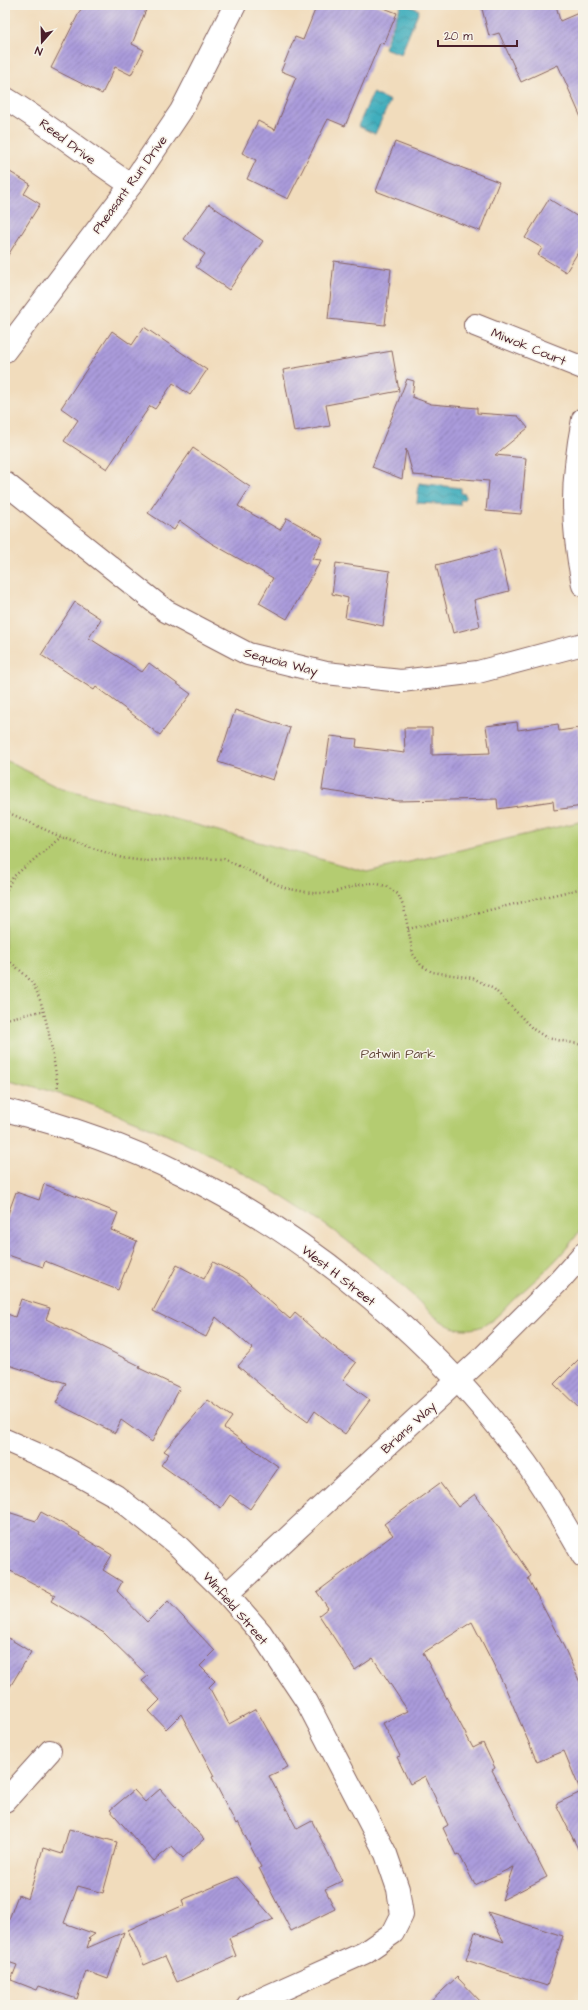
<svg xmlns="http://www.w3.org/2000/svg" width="588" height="2010" font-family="'Architects Daughter',sans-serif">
	<defs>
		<pattern id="water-waves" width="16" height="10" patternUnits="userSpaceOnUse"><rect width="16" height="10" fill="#40aebd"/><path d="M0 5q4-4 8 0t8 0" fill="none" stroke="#388d9a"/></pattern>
		<pattern id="building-hatch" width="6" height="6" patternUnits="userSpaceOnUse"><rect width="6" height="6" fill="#aa9bdb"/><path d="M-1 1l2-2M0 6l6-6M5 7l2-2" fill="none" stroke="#8c7eb2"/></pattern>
	</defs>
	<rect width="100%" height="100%" fill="#f7f3e8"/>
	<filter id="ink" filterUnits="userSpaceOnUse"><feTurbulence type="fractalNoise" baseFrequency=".025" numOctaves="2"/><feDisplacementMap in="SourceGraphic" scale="8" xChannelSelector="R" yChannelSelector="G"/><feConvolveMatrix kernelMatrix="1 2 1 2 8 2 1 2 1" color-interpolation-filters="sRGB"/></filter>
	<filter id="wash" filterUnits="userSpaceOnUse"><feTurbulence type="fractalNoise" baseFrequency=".012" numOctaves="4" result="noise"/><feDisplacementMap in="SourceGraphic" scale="16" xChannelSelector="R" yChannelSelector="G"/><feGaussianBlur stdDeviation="0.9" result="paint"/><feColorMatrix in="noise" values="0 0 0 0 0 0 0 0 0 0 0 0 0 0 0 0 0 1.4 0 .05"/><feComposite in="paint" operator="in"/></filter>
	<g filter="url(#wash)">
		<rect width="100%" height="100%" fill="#f1dcbc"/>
		<path fill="#b4cc71" stroke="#7f764e" d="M 5,760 L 59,787 L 367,872 L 583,821 L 583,1226 C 565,1254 539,1277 514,1299 C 505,1308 497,1318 486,1324 C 480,1328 473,1329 466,1329 C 459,1329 452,1328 446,1324 C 430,1315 418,1299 404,1288 C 384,1270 363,1253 342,1237 C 243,1164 125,1108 5,1079 Z"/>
		<g fill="url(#water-waves)" stroke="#456674">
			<path d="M 401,5 L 407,5 L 419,10 L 401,54 L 384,48 Z"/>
			<path d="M 373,93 L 390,101 L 375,134 L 358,126 Z"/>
			<path d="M 419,483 L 461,488 L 461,493 L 465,494 L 466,497 L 463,500 L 460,500 L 460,505 L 417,503 Z"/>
		</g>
		<g id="blocks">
			<g fill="url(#building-hatch)">
				<path d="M 83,5 L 148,5 L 132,44 L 144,50 L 131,75 L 115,67 L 102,94 L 51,68 Z"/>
				<path d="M 317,5 L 376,5 L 397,13 L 384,44 L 380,43 L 345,126 L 328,119 L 288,199 L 247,179 L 256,160 L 242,153 L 258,121 L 275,130 L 296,77 L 281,71 L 295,37 L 303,40 Z"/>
				<path d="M 481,5 L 556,5 L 560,21 L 583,11 L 583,122 L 558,65 L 521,82 L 499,33 L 489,36 Z"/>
				<path d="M 395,142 L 499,182 L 480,231 L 376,191 Z"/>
				<path d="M 5,169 L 30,184 L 24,194 L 40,204 L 5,260 Z"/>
				<path d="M 549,199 L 583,220 L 583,244 L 566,272 L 538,255 L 542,248 L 525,238 Z"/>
				<path d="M 209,204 L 263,241 L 229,290 L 196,267 L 205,254 L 184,239 Z"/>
				<path d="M 334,261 L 391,269 L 385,325 L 328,319 Z"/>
				<path d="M 144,327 L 207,370 L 190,395 L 173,383 L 155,409 L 150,406 L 107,469 L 64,441 L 78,420 L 61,408 L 112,331 L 132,345 Z"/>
				<path d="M 392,351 L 399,391 L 326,405 L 330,426 L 294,432 L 283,370 Z"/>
				<path d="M 407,379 L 414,381 L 412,397 L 431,404 L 477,408 L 477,413 L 518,416 L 528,428 L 495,455 L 526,458 L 521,514 L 486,511 L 489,481 L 413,475 L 406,449 L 402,479 L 372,467 Z"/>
				<path d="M 193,448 L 250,487 L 238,506 L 280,530 L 287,518 L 323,538 L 312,559 L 321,560 L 287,619 L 259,603 L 273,578 L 211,543 L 180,521 L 174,530 L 148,513 Z"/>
				<path d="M 499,549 L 509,591 L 474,600 L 480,626 L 453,633 L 436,565 Z"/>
				<path d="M 336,563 L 390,571 L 383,626 L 345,618 L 348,598 L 332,594 Z"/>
				<path d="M 75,602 L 101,619 L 89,638 L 142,672 L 149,663 L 191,694 L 160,735 L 96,687 L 94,690 L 41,655 Z"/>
				<path d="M 235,710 L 290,728 L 273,780 L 218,762 Z"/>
				<path d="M 517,722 L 518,730 L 558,724 L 559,731 L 579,728 L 583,757 L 583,806 L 554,810 L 553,801 L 498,809 L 497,799 L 398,801 L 322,790 L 330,736 L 357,739 L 356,747 L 405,753 L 404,728 L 432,728 L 432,755 L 490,753 L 486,726 Z"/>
				<path d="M 44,1184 L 118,1213 L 111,1230 L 137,1241 L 118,1290 L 45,1261 L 43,1267 L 5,1254 L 5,1222 L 16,1192 L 39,1200 Z"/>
				<path d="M 213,1262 L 242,1277 L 290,1319 L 295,1313 L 334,1347 L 356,1363 L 343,1380 L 370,1400 L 345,1434 L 315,1411 L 308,1422 L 279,1401 L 238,1366 L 253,1349 L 216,1317 L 206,1337 L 153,1311 L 177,1265 L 204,1279 Z"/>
				<path d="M 21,1299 L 50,1308 L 46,1319 L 140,1366 L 139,1368 L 180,1388 L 152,1442 L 121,1420 L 115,1433 L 56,1403 L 66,1383 L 5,1364 L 5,1313 L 15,1317 Z"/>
				<path d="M 583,1355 L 583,1412 L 554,1384 Z"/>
				<path d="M 208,1400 L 232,1417 L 224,1428 L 279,1467 L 250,1509 L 230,1495 L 221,1508 L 161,1465 L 169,1454 L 164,1451 Z"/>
				<path d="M 440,1483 L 458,1507 L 475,1494 L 497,1525 L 531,1576 L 528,1578 L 564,1647 L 583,1689 L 583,1859 L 556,1804 L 581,1792 L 564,1751 L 537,1762 L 506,1689 L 472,1622 L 423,1653 L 473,1748 L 483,1743 L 495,1768 L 492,1770 L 547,1877 L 502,1900 L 513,1867 L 475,1885 L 459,1854 L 456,1855 L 443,1828 L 448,1825 L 425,1776 L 410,1784 L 397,1757 L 400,1756 L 383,1723 L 408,1711 L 373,1658 L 355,1670 L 319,1615 L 328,1608 L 317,1592 L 393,1535 L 384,1524 Z"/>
				<path d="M 5,1511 L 36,1521 L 41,1512 L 80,1533 L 79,1535 L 112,1555 L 103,1570 L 122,1582 L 117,1591 L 147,1622 L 168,1601 L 215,1651 L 200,1666 L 215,1681 L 209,1687 L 229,1724 L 256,1709 L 276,1745 L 288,1767 L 269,1776 L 297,1829 L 312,1821 L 342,1881 L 325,1889 L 335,1909 L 291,1931 L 259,1868 L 261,1867 L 238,1822 L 236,1824 L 212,1777 L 214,1776 L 181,1714 L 166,1729 L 149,1711 L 160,1700 L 142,1681 L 148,1676 L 104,1633 L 51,1601 L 55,1595 L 5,1568 Z"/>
				<path d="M 5,1636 L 31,1652 L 5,1695 Z"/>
				<path d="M 160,1789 L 204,1839 L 183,1858 L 172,1846 L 154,1861 L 110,1810 L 134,1790 L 145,1802 Z"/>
				<path d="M 69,1829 L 117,1842 L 103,1893 L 78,1886 L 64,1923 L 95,1934 L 88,1939 L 90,1939 L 87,1948 L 124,1932 L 108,1979 L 86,1971 L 77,1999 L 39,1986 L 37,1990 L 11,1980 L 17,1965 L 5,1961 L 5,1930 L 18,1895 L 28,1899 L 43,1848 L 62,1854 Z"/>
				<path d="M 237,1877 L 274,1919 L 229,1938 L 236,1956 L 177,1982 L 165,1956 L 144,1965 L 128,1930 L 184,1905 L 182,1900 Z"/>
				<path d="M 488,1912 L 563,1936 L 547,1986 L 466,1960 L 475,1932 L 504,1942 Z"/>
				<path d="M 457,1977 L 484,2005 L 427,2005 Z"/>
			</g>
		</g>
	</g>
	<g filter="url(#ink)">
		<use href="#blocks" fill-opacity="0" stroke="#84615e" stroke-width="1"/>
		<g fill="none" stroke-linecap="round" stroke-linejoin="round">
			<g stroke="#84615e" stroke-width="24">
				<g id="street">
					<path d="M 5,98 C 48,124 88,157 131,185"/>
					<path d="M 475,325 L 583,368"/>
					<path d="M 5,351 L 131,185 L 181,111 L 235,5"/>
					<path d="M 583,419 C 571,481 571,523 583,585"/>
					<path d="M 5,483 L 166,611 L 248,654 L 326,673 L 401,681 L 478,672 L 583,644"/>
					<path d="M 5,1110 C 65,1125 126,1146 182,1174 C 313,1238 440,1345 526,1463 C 547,1493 565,1524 583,1556"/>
					<path d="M 5,1440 L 55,1462 L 116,1496 L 176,1544 L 227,1594 L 261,1633 L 307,1702 L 386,1854 L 398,1889 L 402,1915 L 393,1933 L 364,1953 L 248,2005"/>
					<path d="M 227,1594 L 484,1356 L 560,1280 L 583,1254"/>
					<path d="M 5,1801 L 50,1751"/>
				</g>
			</g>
			<g stroke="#84615e" stroke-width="2.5" stroke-dasharray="1 3" stroke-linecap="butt">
				<path d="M 5,811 L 61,837 L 122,858 L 145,861 L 190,858 L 224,859 L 285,888 L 311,893 L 332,893 L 358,885 L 373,883 L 386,886 L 398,894 L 404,908 L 413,954 L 421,965 L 432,972 L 473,978 L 494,989 L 533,1029 L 547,1038 L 583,1045"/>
				<path d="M 5,893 L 13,877 L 61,837"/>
				<path d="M 408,929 L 583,888"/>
				<path d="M 5,957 C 13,965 25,973 32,983 C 46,1003 54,1062 58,1088"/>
				<path d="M 5,1019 L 42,1011"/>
			</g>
			<use href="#street" stroke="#fff" stroke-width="22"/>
		</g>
	</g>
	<g text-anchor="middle" stroke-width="3" stroke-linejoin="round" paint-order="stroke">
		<g font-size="13" fill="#4a1f2b" stroke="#f7f3e8">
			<text transform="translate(68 141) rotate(37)" y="5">Reed Drive</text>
			<text transform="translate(129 184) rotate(-54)" y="5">Pheasant Run Drive</text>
			<text transform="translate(529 346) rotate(22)" y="5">Miwok Court</text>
			<text transform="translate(281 661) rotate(15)" y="5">Sequoia Way</text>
			<text transform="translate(339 1275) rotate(38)" y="5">West H Street</text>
			<text transform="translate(408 1427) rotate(-43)" y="5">Brians Way</text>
			<text transform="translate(236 1608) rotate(49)" y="5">Winfield Street</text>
		</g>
		<g font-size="13" fill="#644a3c" stroke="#f7f3e8">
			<text x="398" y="1058">Patwin Park</text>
		</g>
	</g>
	<rect width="588" height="2010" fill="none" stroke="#f7f3e8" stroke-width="20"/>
	<g transform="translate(42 42) rotate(200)" stroke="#f7f3e8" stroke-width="3" paint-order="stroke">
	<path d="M0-3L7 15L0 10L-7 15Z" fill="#4a1f2b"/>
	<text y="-6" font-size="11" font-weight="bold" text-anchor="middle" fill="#4a1f2b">N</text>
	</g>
	<path d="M438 40v6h79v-6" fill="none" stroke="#4a1f2b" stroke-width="2"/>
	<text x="444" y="40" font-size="12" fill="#4a1f2b" stroke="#f7f3e8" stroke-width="3" paint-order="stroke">20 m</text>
</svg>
